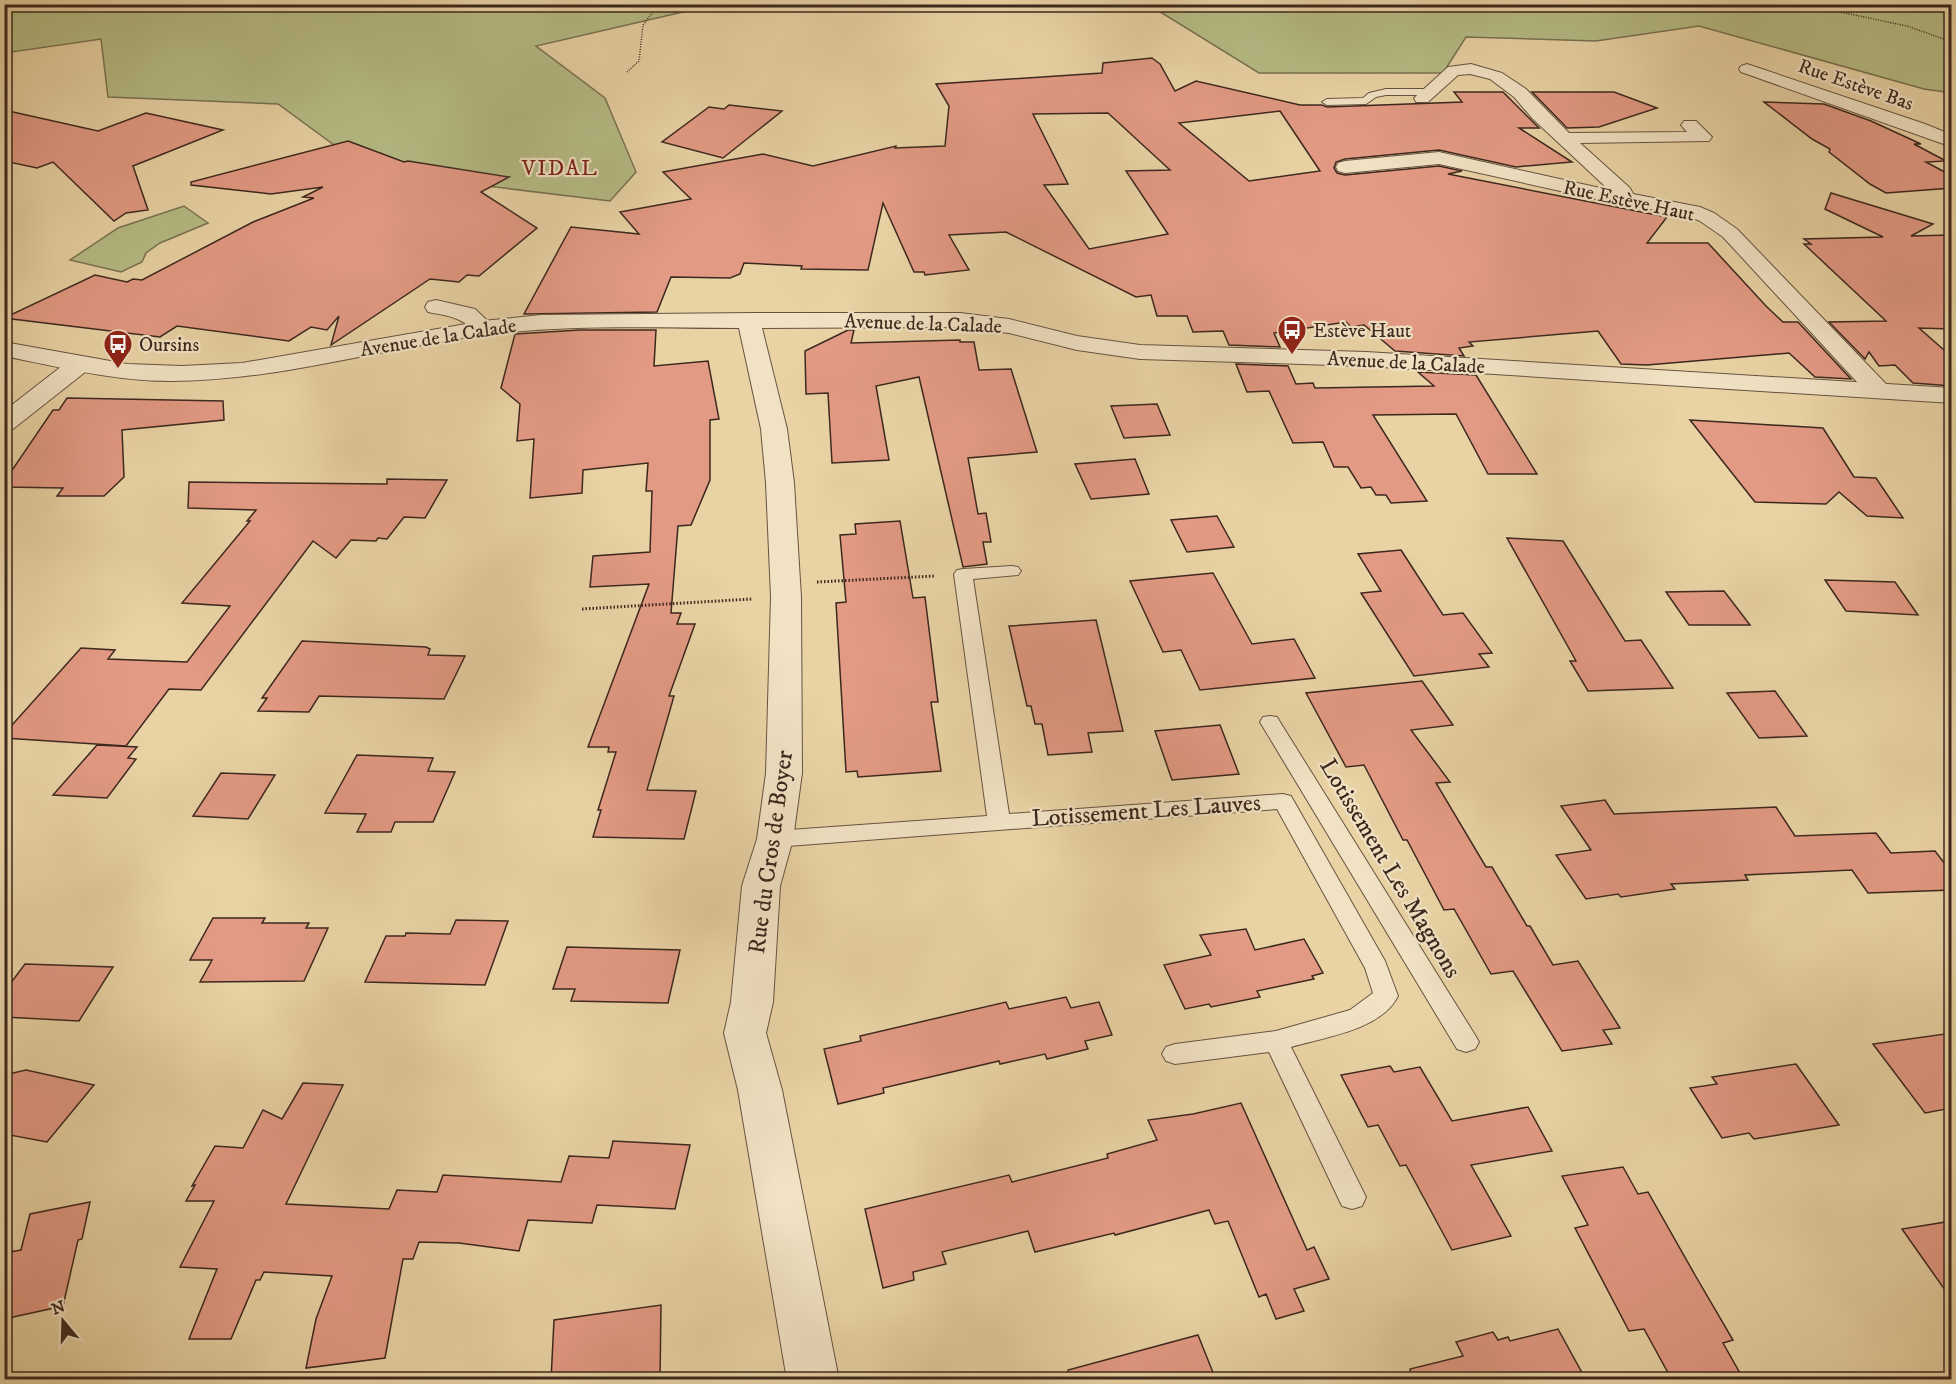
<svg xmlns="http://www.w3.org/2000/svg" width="1956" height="1384" font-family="'IM FELL DW Pica',serif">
	<rect width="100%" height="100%" fill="#e9d3a5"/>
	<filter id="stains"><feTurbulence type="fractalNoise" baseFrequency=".00333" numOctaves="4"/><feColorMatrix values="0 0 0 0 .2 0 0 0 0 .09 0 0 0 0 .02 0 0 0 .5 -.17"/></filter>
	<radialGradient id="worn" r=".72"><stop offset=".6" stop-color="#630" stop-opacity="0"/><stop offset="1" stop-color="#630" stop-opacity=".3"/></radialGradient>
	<g fill="#b6bc86" stroke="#7a7252" stroke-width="1.5">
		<path d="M 4,5 L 713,5 L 536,46 L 605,98 L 636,172 L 610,201 L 371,172 L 278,104 L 108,97 L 101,39 L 5,53 Z"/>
		<path d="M 1149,5 L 1951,5 L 1951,93 L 1924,89 L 1699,26 L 1596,41 L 1466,37 L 1443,73 L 1259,73 Z"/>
		<path d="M 184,206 L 208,223 L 160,243 L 146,253 L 142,262 L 121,272 L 70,260 L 118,228 Z"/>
	</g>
	<g fill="#e39a84" stroke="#3d281e" stroke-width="1.5" fill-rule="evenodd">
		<path d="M 1152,58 L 1160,64 L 1175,91 L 1196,81 L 1300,105 L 1322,105 L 1327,107 L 1462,102 L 1454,92 L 1503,92 L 1539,128 L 1519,128 L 1572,162 L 1516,167 L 1439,150 L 1345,159 L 1336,162 L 1334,168 L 1337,173 L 1345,175 L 1439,166 L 1462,171 L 1448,174 L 1667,217 L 1647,243 L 1708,243 L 1766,306 L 1783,322 L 1798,322 L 1851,379 L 1815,377 L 1789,353 L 1647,365 L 1621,364 L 1598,331 L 1469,342 L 1473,346 L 1459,348 L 1464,356 L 1395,351 L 1364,325 L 1351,327 L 1346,322 L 1274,333 L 1280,347 L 1229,345 L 1223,331 L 1193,332 L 1187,316 L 1157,316 L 1151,295 L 1136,297 L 1006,232 L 949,235 L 969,270 L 925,275 L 924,272 L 914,272 L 883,203 L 868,270 L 801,269 L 802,266 L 744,263 L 740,274 L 730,278 L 671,277 L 657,312 L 524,314 L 571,227 L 639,234 L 620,212 L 691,199 L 663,172 L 763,154 L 813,166 L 896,146 L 895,148 L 945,146 L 949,106 L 936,84 L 1102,73 L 1103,63 ZM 1280,111 L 1320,171 L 1249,181 L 1179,123 ZM 1108,113 L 1170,170 L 1126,171 L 1168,234 L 1089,249 L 1044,185 L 1068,184 L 1033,114 Z"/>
		<path d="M 1532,92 L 1614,92 L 1657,108 L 1599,127 L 1567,128 Z"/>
		<path d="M 1764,102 L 1824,104 L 1871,121 L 1921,144 L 1914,144 L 1946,161 L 1926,162 L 1952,176 L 1952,188 L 1886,193 L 1870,184 L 1829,152 L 1830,149 L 1812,139 Z"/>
		<path d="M 729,105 L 782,111 L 723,158 L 662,142 L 709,107 L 724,109 Z"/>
		<path d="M 4,110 L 98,131 L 146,113 L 223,130 L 133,166 L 148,210 L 126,213 L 114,221 L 53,162 L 37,168 L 4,161 Z"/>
		<path d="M 348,141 L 404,162 L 408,161 L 509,177 L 481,192 L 537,228 L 479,276 L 467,275 L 459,282 L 430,279 L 331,345 L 339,316 L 327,330 L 311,327 L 289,341 L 177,326 L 160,337 L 4,318 L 95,275 L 127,282 L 133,279 L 142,280 L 253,222 L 314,198 L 303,197 L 323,187 L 271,194 L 191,185 L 191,182 Z"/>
		<path d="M 1831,193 L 1933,224 L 1911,236 L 1952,235 L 1952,329 L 1919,328 L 1952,357 L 1952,386 L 1913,383 L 1895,365 L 1879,366 L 1869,352 L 1865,359 L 1829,322 L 1886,321 L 1804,244 L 1811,244 L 1804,239 L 1883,237 L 1825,209 Z"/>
		<path d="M 580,330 L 656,330 L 654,366 L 708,361 L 719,419 L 710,420 L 710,480 L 691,525 L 678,526 L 671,613 L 681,613 L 677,624 L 695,624 L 669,696 L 674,696 L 647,790 L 696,791 L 684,839 L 593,837 L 601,810 L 598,810 L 616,752 L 608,752 L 609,747 L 588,747 L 649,584 L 590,587 L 593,556 L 650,552 L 652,491 L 646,491 L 648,463 L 583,470 L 582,493 L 530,498 L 534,439 L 517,441 L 520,404 L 501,388 L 515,334 Z"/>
		<path d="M 848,330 L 854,330 L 851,343 L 960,340 L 960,342 L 974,342 L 979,370 L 1011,369 L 1037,452 L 968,458 L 978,514 L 986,513 L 991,542 L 983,542 L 987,564 L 963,567 L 919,377 L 876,386 L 889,460 L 832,463 L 828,393 L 806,394 L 805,351 Z"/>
		<path d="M 1236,364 L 1288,366 L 1296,384 L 1313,383 L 1315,388 L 1434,386 L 1418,372 L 1476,375 L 1537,474 L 1488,474 L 1456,414 L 1373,415 L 1427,501 L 1391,503 L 1386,495 L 1376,495 L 1371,487 L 1361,488 L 1348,467 L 1334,467 L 1323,442 L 1293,443 L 1269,391 L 1247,392 Z"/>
		<path d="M 67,398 L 223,401 L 224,420 L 122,430 L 124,477 L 104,496 L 57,496 L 63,488 L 4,487 L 4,482 L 53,410 L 59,410 Z"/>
		<path d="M 1157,404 L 1170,435 L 1124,438 L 1111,406 Z"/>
		<path d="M 1690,420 L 1823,428 L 1854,477 L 1876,478 L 1903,518 L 1867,516 L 1839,492 L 1826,504 L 1755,502 Z"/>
		<path d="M 1135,459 L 1149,494 L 1091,499 L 1075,464 Z"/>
		<path d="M 387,479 L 447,480 L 425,518 L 404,517 L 387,539 L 378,538 L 376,541 L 351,540 L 336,558 L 313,541 L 201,690 L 169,689 L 126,746 L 4,738 L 4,734 L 81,648 L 115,650 L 108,659 L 187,662 L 230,606 L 182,603 L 250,521 L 247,521 L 256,510 L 188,508 L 189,482 L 387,484 Z"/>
		<path d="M 1217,516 L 1234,547 L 1187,552 L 1171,520 Z"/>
		<path d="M 900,521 L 913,598 L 925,597 L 938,702 L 931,702 L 941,771 L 858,777 L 857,771 L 846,772 L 836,603 L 846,602 L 840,535 L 856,534 L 855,524 Z"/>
		<path d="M 1507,538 L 1563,541 L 1625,641 L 1641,640 L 1673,688 L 1588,691 L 1570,661 L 1576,661 Z"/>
		<path d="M 1401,550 L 1443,615 L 1463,613 L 1492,653 L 1479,654 L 1489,667 L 1414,676 L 1361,593 L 1381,591 L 1358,554 Z"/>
		<path d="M 1213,573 L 1252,644 L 1294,639 L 1315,678 L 1200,690 L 1181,650 L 1163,652 L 1130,581 Z"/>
		<path d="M 1825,580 L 1895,582 L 1918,615 L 1846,611 Z"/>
		<path d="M 1724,591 L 1750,625 L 1689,625 L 1666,592 Z"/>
		<path d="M 1096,620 L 1123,731 L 1088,733 L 1092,752 L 1048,755 L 1042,724 L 1035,724 L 1031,706 L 1027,706 L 1009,626 Z"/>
		<path d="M 302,641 L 426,647 L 430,649 L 428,655 L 465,656 L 444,699 L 319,696 L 309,712 L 258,711 L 267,698 L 262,698 Z"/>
		<path d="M 1422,681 L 1453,725 L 1411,730 L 1450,782 L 1436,783 L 1486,867 L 1492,867 L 1527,926 L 1530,926 L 1553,965 L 1578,961 L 1620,1028 L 1603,1030 L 1612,1044 L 1562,1051 L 1513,971 L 1491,974 L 1454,909 L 1444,910 L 1407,840 L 1403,840 L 1364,765 L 1346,767 L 1306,693 Z"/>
		<path d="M 1775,691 L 1807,736 L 1759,738 L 1727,693 Z"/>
		<path d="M 1220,725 L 1239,774 L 1172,780 L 1155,731 Z"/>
		<path d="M 97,745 L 137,747 L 128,758 L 136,759 L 107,798 L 53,795 Z"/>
		<path d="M 357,755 L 433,758 L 428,771 L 455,772 L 433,822 L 395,822 L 391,832 L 357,832 L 366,814 L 325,813 Z"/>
		<path d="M 221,773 L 275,775 L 248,819 L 193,816 Z"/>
		<path d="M 1605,800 L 1614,814 L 1776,807 L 1795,836 L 1876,833 L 1891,853 L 1935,851 L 1952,873 L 1952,890 L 1868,893 L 1852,870 L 1745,875 L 1748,880 L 1671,884 L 1675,889 L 1621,897 L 1618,894 L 1586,899 L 1556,855 L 1591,850 L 1561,806 Z"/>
		<path d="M 213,918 L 265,918 L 262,923 L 309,923 L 306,928 L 328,928 L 304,981 L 200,982 L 212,960 L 190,960 Z"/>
		<path d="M 456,920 L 508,921 L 485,985 L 365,982 L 386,936 L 405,936 L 406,933 L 450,934 Z"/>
		<path d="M 1246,929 L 1255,950 L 1304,939 L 1323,973 L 1312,976 L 1314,979 L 1257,991 L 1260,997 L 1211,1007 L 1209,1004 L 1185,1009 L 1164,965 L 1211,955 L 1200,935 Z"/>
		<path d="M 567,947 L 680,950 L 668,1003 L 571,1001 L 575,989 L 553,989 Z"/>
		<path d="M 25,964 L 113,967 L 79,1021 L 4,1017 L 4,992 Z"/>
		<path d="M 1066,997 L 1071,1008 L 1099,1002 L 1112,1035 L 1085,1041 L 1088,1049 L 1047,1059 L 1045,1054 L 1000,1064 L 999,1061 L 883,1088 L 884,1093 L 838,1104 L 824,1049 L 861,1041 L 860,1036 L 1006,1002 L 1009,1009 Z"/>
		<path d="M 1952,1033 L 1952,1108 L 1925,1113 L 1873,1044 Z"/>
		<path d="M 1796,1064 L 1839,1125 L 1754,1139 L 1749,1133 L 1722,1138 L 1690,1088 L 1717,1084 L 1712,1077 Z"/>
		<path d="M 1390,1066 L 1394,1072 L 1420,1067 L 1452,1121 L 1528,1107 L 1552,1151 L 1471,1165 L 1511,1236 L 1452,1250 L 1406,1165 L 1400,1166 L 1378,1125 L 1368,1127 L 1341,1075 Z"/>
		<path d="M 26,1070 L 94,1085 L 47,1142 L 4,1134 L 4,1075 Z"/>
		<path d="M 303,1083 L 343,1085 L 286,1204 L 389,1209 L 397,1190 L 437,1192 L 443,1175 L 561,1182 L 569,1156 L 609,1158 L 613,1141 L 690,1145 L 675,1209 L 597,1205 L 592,1223 L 528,1220 L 519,1251 L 459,1243 L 419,1242 L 413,1259 L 403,1259 L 385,1358 L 306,1368 L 316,1319 L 332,1276 L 264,1272 L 260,1280 L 256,1280 L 231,1339 L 189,1339 L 217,1269 L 180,1267 L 214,1201 L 186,1201 L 195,1185 L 192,1186 L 215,1146 L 243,1148 L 263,1110 L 282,1119 Z"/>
		<path d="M 1241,1103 L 1307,1250 L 1314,1247 L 1329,1279 L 1294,1289 L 1304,1311 L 1276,1319 L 1266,1294 L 1259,1297 L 1228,1221 L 1215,1224 L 1209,1210 L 1115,1235 L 1114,1233 L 1035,1252 L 1028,1231 L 942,1252 L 946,1264 L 913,1272 L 914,1280 L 883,1288 L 865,1209 L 1009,1175 L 1012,1182 L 1108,1158 L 1107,1154 L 1157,1140 L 1148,1120 L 1193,1114 Z"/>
		<path d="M 1623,1167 L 1638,1194 L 1648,1192 L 1695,1275 L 1733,1340 L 1723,1343 L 1741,1375 L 1717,1380 L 1672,1380 L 1644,1329 L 1629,1331 L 1575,1228 L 1588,1225 L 1562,1176 Z"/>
		<path d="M 90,1202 L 82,1239 L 78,1240 L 63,1306 L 4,1319 L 4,1253 L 21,1250 L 30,1214 Z"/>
		<path d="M 1952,1221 L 1952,1300 L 1902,1229 Z"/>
		<path d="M 661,1305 L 660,1380 L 551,1380 L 554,1320 Z"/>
		<path d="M 1558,1329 L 1586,1380 L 1411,1380 L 1410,1369 L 1463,1356 L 1456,1342 L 1493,1332 L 1498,1340 L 1508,1337 L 1510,1341 Z"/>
		<path d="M 1198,1335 L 1216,1380 L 1069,1380 L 1068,1370 Z"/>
	</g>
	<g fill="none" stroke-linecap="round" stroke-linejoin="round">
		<g stroke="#685340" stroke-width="2">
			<g id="service">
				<path d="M 1386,89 L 1429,89 L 1434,92 L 1429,95 L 1386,95 L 1376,97 L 1366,104 L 1327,105 L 1322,102 L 1327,99 L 1363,98 L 1369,93 Z"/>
				<path d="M 1012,566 L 1018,567 L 1021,571 L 1018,575 L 973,579 L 1009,814 L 1283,794 L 1291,796 L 1385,961 L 1398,996 C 1381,1030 1325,1037 1291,1047 L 1366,1197 L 1362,1206 L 1352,1209 L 1342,1206 L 1269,1052 L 1175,1064 L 1166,1061 L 1162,1054 L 1166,1047 L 1175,1044 L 1276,1031 L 1350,1010 L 1373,993 L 1365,968 L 1277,809 L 775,847 L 767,844 L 764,839 L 767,834 L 775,831 L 987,816 L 954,574 L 957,570 L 963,569 Z"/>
				<path d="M 1270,716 L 1277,717 L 1280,722 L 1475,1035 L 1479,1042 L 1475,1049 L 1466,1052 L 1457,1049 L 1260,722 L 1263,717 Z"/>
			</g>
		</g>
		<g stroke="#685340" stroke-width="2">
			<g id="minor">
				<path d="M 1471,64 L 1502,73 L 1526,89 L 1569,133 L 1687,132 L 1681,125 L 1684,121 L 1696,121 L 1712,137 L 1709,141 L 1580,143 L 1630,188 L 1633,194 L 1700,207 L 1714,213 L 1737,229 L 1887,385 L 1890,390 L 1887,395 L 1878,397 L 1869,395 L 1723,237 L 1700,221 L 1688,216 L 1601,200 L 1439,164 L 1345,173 L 1338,171 L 1336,167 L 1338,163 L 1345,161 L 1439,152 L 1609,190 L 1533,119 L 1514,97 L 1490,79 L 1470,74 L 1458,75 L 1428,102 L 1416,102 L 1414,98 L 1448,67 Z"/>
				<path d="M 1747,64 L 1925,124 L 1952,135 L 1952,147 L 1741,72 L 1739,69 L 1741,66 Z"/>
				<path d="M 436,300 L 475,309 L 495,328 L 491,333 C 473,337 471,324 457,319 C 448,315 437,314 428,312 L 425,307 L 428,302 Z"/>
				<path d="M 80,357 L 89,359 L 92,364 L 89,369 L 13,429 L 4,432 L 4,411 L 71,359 Z"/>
			</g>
		</g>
		<g stroke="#685340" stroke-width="2">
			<path id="tertiary" d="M 752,313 L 960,313 L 1009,319 L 1077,336 L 1140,345 L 1366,352 L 1952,388 L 1952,403 L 1366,366 L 1140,359 L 1077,350 L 1009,333 L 960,327 L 762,328 L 787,429 L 794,483 L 801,597 L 802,773 L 793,839 L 780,886 L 773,1002 L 766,1033 L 782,1090 L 839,1380 L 787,1380 L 738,1090 L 724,1033 L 731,1002 L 742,886 L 757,839 L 766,773 L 771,597 L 766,483 L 761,429 L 739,328 C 655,328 569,324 485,335 C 380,348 277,381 171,381 C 114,381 59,367 4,356 L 4,342 L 127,364 L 182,366 L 242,363 L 483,321 L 541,315 Z"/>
		</g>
		<g stroke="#3d281e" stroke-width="1.5" stroke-dasharray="1 1.5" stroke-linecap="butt">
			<path d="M 1802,4 L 1907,26 L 1952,42"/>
			<path d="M 627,72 L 639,61 L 643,25 L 659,4"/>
		</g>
		<g stroke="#3d281e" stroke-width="3" stroke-dasharray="1.5 2" stroke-linecap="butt">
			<path d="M 817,582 L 935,576"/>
			<path d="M 582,609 L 752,599"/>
		</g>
		<use href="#service" fill="#f1e2c4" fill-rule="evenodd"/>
		<use href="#minor" fill="#f1e2c4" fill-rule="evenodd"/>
		<use href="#tertiary" fill="#f1e2c4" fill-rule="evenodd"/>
	</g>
	<defs>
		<g id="bus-pin" transform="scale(1.5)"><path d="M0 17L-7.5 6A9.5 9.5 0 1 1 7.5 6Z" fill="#8f2418" stroke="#f1e2c4"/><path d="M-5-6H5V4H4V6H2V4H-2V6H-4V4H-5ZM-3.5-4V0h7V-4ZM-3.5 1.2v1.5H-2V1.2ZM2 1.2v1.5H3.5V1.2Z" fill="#fff"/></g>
	</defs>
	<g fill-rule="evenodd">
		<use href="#bus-pin" x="1292" y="330"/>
		<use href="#bus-pin" x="118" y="344"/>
	</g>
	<g text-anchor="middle" stroke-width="4.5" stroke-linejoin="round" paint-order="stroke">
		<g font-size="20" fill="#3d281e" stroke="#f1e2c4">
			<text transform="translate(1856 84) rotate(19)" y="7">Rue Estève Bas</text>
			<text transform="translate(1629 200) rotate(12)" y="7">Rue Estève Haut</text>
			<text transform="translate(923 323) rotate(2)" y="7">Avenue de la Calade</text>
			<text transform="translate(438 337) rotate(-9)" y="7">Avenue de la Calade</text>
			<text transform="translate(1406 362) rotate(3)" y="7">Avenue de la Calade</text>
		</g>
		<g font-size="20" fill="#3d281e" stroke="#f1e2c4" text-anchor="start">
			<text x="1313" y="337">Estève Haut</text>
			<text x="139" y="351">Oursins</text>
		</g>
		<g font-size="22" letter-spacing="1.5" fill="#7a1f14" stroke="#f1e2c4">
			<text x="560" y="175">VIDAL</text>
		</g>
		<g font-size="24" fill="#3d281e" stroke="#f1e2c4">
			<text transform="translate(1146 810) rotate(-4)" y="8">Lotissement Les Lauves</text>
			<text transform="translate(770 852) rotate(-82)" y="8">Rue du Cros de Boyer</text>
			<text transform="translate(1391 868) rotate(59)" y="8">Lotissement Les Magnons</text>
		</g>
	</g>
	<rect width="1956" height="1384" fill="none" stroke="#e9d3a5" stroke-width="24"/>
	<rect x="6" y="6" width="1944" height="1372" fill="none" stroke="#3d281e" stroke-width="3"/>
	<rect x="12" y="12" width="1932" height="1360" fill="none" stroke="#3d281e" stroke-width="1.5"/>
	<g transform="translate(63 1321) rotate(341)" stroke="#f1e2c4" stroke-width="4.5" paint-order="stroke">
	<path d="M0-4.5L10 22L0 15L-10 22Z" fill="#3d281e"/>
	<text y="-9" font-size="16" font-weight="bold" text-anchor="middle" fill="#3d281e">N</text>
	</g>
	<rect width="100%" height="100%" filter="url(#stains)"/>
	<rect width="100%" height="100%" fill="url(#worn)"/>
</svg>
